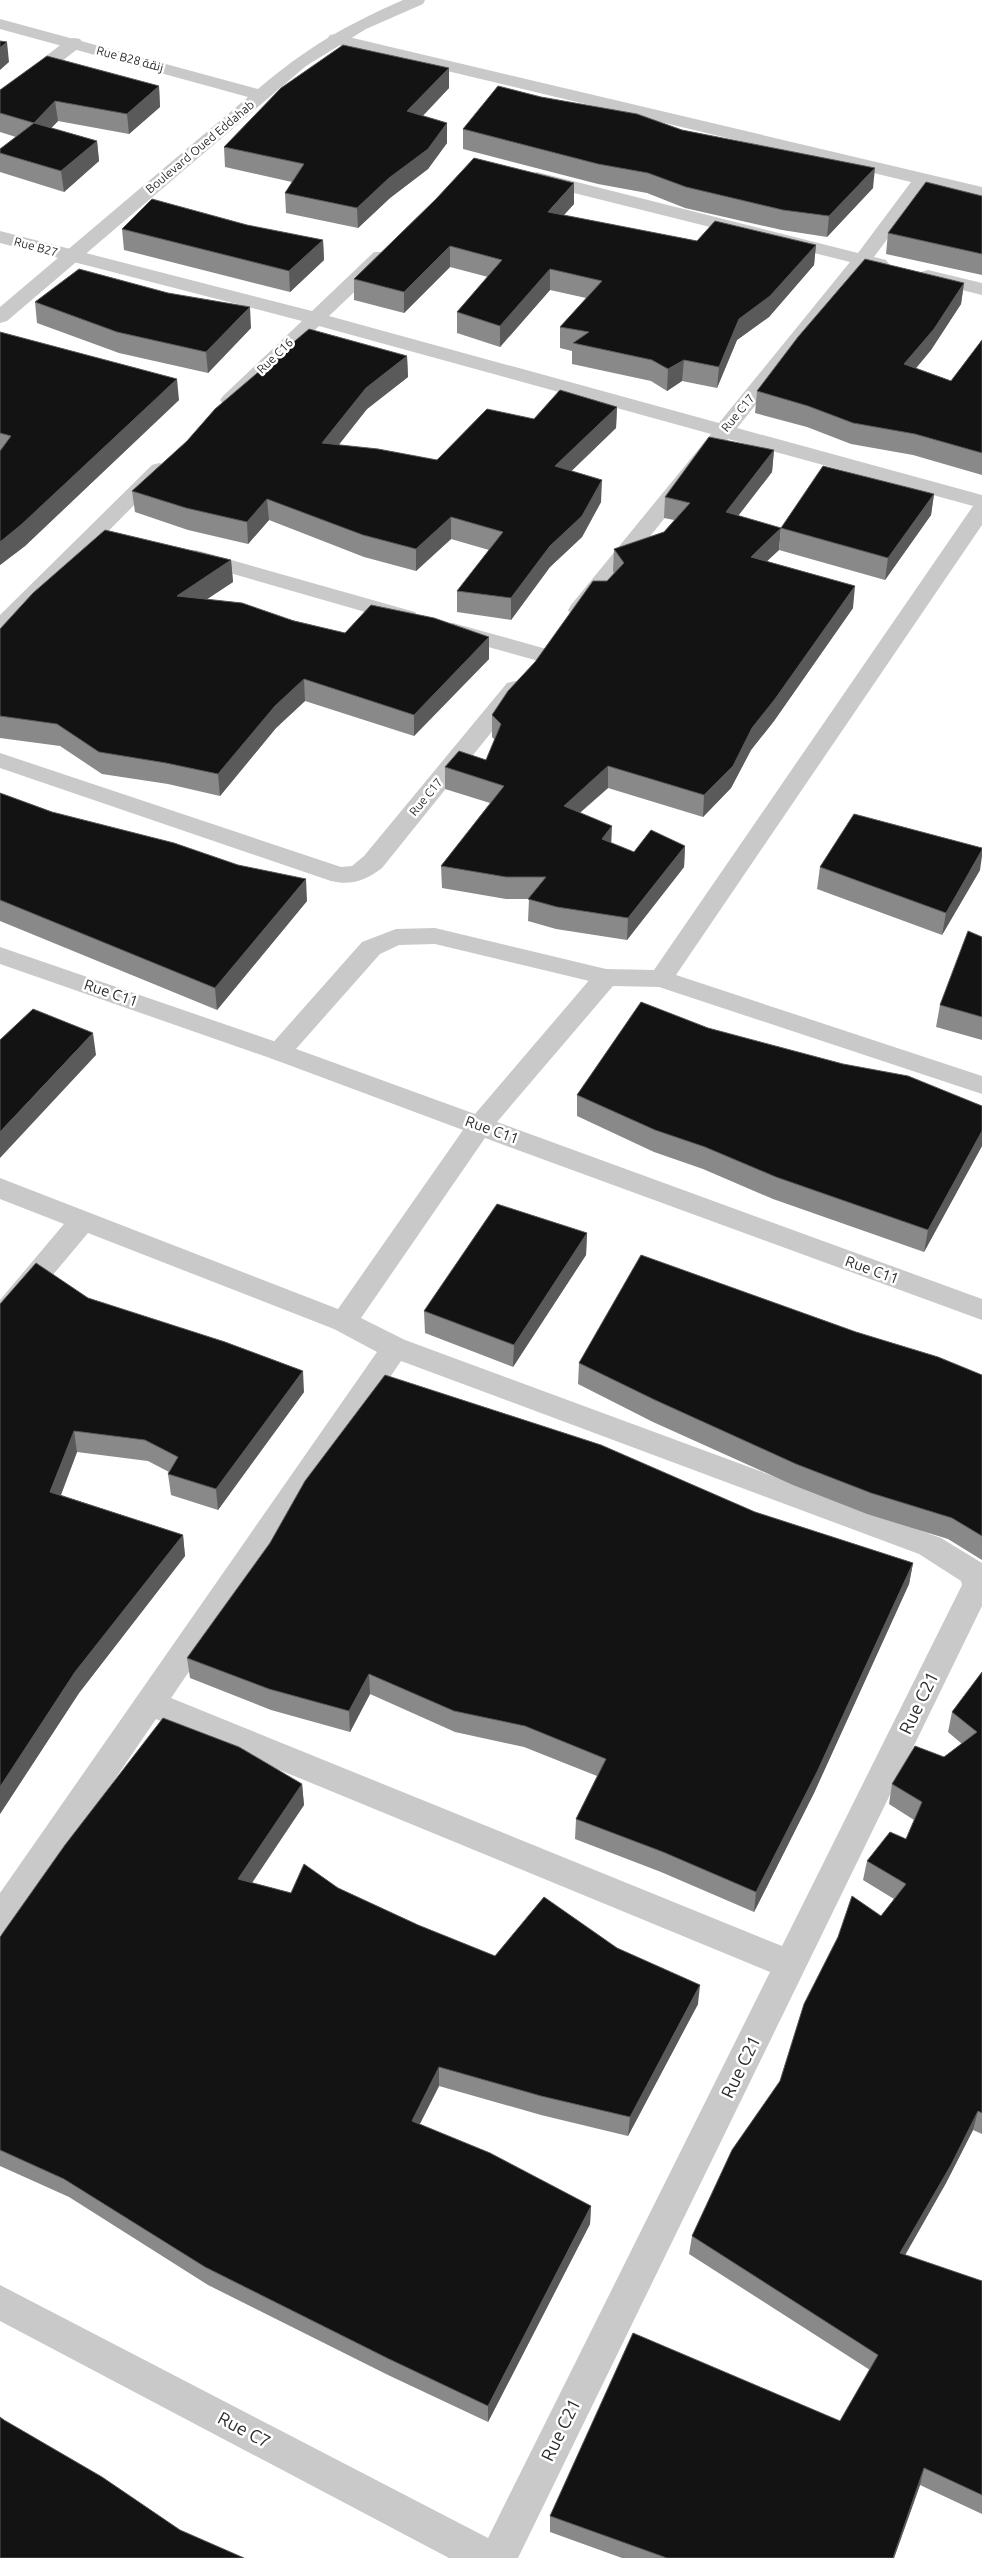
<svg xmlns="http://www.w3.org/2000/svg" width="982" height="2558" font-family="Ubuntu,Cairo,sans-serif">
	<rect width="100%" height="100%" fill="#fff"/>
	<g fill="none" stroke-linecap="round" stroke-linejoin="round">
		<path fill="#c9c9c9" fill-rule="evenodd" d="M 435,928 L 606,969 L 615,971 L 619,977 L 615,983 L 606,985 L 435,944 L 399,945 L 380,954 L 288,1058 L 279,1061 L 270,1058 L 266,1052 L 270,1046 L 362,942 L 396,929 Z"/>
		<g fill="#c9c9c9" fill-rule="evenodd">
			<path d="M 336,34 L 982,187 L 982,199 L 927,185 L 874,257 L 886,260 L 889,264 L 886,268 L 879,270 L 867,267 L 737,428 L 982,495 L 982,525 L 676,975 L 982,1076 L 982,1094 L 659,987 L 613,986 L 497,1122 L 982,1299 L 982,1320 L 485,1138 L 361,1318 L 405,1340 L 941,1538 L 982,1563 L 982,1606 L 518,2558 L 449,2558 L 0,2321 L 0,2285 L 488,2538 L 770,1972 L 156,1719 L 12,1930 L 0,1935 L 0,1893 L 377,1352 L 334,1329 L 88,1233 L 10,1326 L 0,1329 L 0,1300 L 64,1224 L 0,1199 L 0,1178 L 338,1309 L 463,1130 L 270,1058 L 0,964 L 0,947 L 288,1046 L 475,1114 L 597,971 L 606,969 L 654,970 L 973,506 L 728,439 L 587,615 L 579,617 L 571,615 L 568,610 L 571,605 L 711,434 L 319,326 L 237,404 L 223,404 L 220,400 L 223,396 L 302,321 L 0,243 L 0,231 L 312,311 L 374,252 L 388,252 L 391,256 L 388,260 L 329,316 L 719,423 L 850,262 L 530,182 L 528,178 L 530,174 L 537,172 L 858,253 L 911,182 L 330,43 L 327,39 L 330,35 ZM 401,1361 L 919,1554 L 961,1581 L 962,1585 L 782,1946 L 171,1698 Z"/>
			<path d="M 74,38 L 80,39 L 83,43 L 80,47 L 6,105 L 0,106 L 0,92 L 68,39 Z"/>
			<path d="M 928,270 L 982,283 L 982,295 L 921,280 L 918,276 L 921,272 Z"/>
			<path d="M 159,463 L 166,465 L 169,469 L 166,473 L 8,632 L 0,634 L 0,615 L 152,465 Z"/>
			<path d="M 196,550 L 415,612 L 418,617 L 415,622 L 407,624 L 188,561 L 185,556 L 188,551 Z"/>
			<path d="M 453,623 L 550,650 L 553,655 L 550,660 L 542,662 L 445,635 L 442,630 L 445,625 Z"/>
			<path d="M 515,681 L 523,683 L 526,688 L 523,693 L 382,868 C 366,880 352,886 331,881 L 0,768 L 0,753 L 341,867 L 352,866 L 364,856 L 507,683 Z"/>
		</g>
		<path fill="#c9c9c9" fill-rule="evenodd" d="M 403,0 L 425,0 L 423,4 L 366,29 L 306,66 L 7,321 L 0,323 L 0,307 L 248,97 L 0,29 L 0,19 L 258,89 C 306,48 346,25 403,0 Z"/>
	</g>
	<g fill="#898989">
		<path d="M 449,68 L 449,88 L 423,116 L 447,143 L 428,169 L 390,198 L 358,228 L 286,213 L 285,193 L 292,182 L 225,167 L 224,147 Z"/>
		<path d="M 159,86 L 160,107 L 129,134 L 58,121 L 51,128 L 97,141 L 99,161 L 64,192 L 0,172 L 0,149 L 16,137 L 0,132 L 0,90 Z"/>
		<path d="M 541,97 L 682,130 L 873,188 L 827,237 L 782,230 L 685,208 L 647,193 L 598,184 L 463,149 L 463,129 Z"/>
		<path d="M 982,196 L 982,275 L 886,254 L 888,233 Z"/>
		<path d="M 574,204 L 563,215 L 697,241 L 816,245 L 814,265 L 769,317 L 737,340 L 717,388 L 682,381 L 667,391 L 651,381 L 572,364 L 572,351 L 560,348 L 560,327 L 586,298 L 550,290 L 500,347 L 457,333 L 457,312 L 488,277 L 450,267 L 404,313 L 354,300 L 354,279 Z"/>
		<path d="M 247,225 L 323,240 L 324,260 L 290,292 L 124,250 L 122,229 Z"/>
		<path d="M 964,283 L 961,304 L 931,350 L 916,368 L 951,381 L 982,340 L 982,475 L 913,455 L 851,444 L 807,427 L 755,413 L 757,391 Z"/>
		<path d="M 35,302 L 251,328 L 208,373 L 119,353 L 37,323 Z"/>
		<path d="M 0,332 L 179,400 L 25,546 L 0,565 Z"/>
		<path d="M 407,356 L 408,377 L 367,409 L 338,445 L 437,460 L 534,419 L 617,407 L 616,428 L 571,471 L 601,502 L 582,537 L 550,567 L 511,620 L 457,612 L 457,591 L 489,550 L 451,539 L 416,571 L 364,557 L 269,520 L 248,544 L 188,530 L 135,512 L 132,491 Z"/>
		<path d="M 774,450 L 772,472 L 738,516 L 779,550 L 767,561 L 853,608 L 774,721 L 751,750 L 731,788 L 703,817 L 608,788 L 580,813 L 611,843 L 634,852 L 685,846 L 684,867 L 627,940 L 556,929 L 528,921 L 529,899 L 506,899 L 442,888 L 441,866 L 490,803 L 445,789 L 445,767 L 486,760 L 495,740 L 492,737 L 492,715 L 535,662 L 614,573 L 613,571 L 614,549 L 664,532 L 674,520 L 664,518 L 665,497 Z"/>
		<path d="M 934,494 L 931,515 L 885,580 L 779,550 L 781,528 Z"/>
		<path d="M 231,560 L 233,582 L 206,599 L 345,633 L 489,637 L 489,659 L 414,736 L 305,701 L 276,728 L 220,796 L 168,784 L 102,774 L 60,746 L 0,738 L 0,629 Z"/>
		<path d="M 0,793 L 52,812 L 307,901 L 217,1010 L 0,921 Z"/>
		<path d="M 820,867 L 980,870 L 942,935 L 817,889 Z"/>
		<path d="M 982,937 L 982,1040 L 936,1027 L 940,1005 Z"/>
		<path d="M 708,1028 L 982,1106 L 982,1146 L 924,1252 L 773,1199 L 703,1169 L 654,1152 L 577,1116 L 577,1095 Z"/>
		<path d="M 587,1233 L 586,1255 L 513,1367 L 425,1333 L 424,1311 Z"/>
		<path d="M 88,1298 L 304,1392 L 218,1510 L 171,1495 L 168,1474 L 169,1472 L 148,1461 L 77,1452 L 61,1495 L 183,1535 L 185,1556 L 79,1693 L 0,1814 Z"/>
		<path d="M 856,1332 L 982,1375 L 982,1560 L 948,1539 L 867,1514 L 793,1485 L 653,1422 L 578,1384 L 579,1363 Z"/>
		<path d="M 755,1512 L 913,1563 L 909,1584 L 814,1793 L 754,1912 L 661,1872 L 575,1839 L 576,1819 L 597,1776 L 524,1747 L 455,1732 L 370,1694 L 350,1732 L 271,1710 L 190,1678 L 187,1658 Z"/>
		<path d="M 982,1672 L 982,2134 L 973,2130 L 946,2183 L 905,2255 L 982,2281 L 982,2514 L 920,2485 L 894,2558 L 622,2558 L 550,2532 L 550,2516 L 840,2421 L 870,2370 L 689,2254 L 692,2236 L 780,2081 L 881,1916 L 894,1899 L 863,1880 L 867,1861 L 906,1839 L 914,1820 L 889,1804 L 892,1784 L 944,1757 L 962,1744 L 948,1732 L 952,1712 Z"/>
		<path d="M 302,1784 L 304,1805 L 252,1883 L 291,1893 L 338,1888 L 418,1925 L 495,1956 L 698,2004 L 628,2136 L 541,2115 L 439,2086 L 420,2124 L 591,2206 L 590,2224 L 488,2422 L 388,2375 L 208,2285 L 69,2197 L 0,2166 L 0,1937 Z"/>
	</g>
	<g fill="#5a5a5a">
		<path d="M 7,42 L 9,62 L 0,70 L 0,48 Z"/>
		<path d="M 449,68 L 449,88 L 408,131 L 407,111 Z"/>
		<path d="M 159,86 L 160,107 L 129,134 L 127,114 Z"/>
		<path d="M 55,101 L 58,121 L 37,143 L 34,123 Z"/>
		<path d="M 447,123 L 447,143 L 428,169 L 390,198 L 358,228 L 357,208 Z"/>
		<path d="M 97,141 L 99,161 L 64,192 L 61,171 Z"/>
		<path d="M 875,168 L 873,188 L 827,237 L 829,216 Z"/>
		<path d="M 574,183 L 574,204 L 548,233 L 548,212 Z"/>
		<path d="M 323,240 L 324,260 L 290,292 L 289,271 Z"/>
		<path d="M 816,245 L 814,265 L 769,317 L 737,340 L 717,388 L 719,367 L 739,319 Z"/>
		<path d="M 450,246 L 450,267 L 404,313 L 404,292 Z"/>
		<path d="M 550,269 L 550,290 L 500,347 L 500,326 Z"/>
		<path d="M 964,283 L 961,304 L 931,350 L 902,385 L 904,364 Z"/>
		<path d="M 250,307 L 251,328 L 208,373 L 206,352 Z"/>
		<path d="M 407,356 L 408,377 L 367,409 L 323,465 L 322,443 L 366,388 Z"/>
		<path d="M 684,360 L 682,381 L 667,391 L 668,369 Z"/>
		<path d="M 177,379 L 179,400 L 25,546 L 0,565 L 0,542 Z"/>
		<path d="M 617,407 L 616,428 L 554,488 L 555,466 Z"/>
		<path d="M 774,450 L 772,472 L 724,534 L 726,512 Z"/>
		<path d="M 602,480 L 601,502 L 582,537 L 550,567 L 511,620 L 511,598 L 550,546 Z"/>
		<path d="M 934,494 L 931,515 L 885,580 L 888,558 Z"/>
		<path d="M 267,499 L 269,520 L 248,544 L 247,522 Z"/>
		<path d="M 451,517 L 451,539 L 416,571 L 416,549 Z"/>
		<path d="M 781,528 L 779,550 L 749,578 L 751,557 Z"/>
		<path d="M 231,560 L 233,582 L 179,618 L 177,596 Z"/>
		<path d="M 855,586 L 853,608 L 774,721 L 751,750 L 731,788 L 703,817 L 704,795 Z"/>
		<path d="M 489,637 L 489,659 L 414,736 L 414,715 Z"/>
		<path d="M 304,679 L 305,701 L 276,728 L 220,796 L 218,774 L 275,706 Z"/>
		<path d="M 608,766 L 608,788 L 563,827 L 564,806 Z"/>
		<path d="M 612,826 L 611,848 L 602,839 Z"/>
		<path d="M 685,846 L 684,867 L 627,940 L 628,918 Z"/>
		<path d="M 982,850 L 982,856 L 980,870 L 942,935 L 946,913 Z"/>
		<path d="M 306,879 L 307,901 L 217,1010 L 215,988 Z"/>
		<path d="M 93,1033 L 96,1055 L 0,1158 L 0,1132 Z"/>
		<path d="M 982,1131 L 982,1146 L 924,1252 L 928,1230 Z"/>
		<path d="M 587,1233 L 586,1255 L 513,1367 L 514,1345 Z"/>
		<path d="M 303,1371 L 304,1392 L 218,1510 L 216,1489 Z"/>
		<path d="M 74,1431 L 77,1452 L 54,1513 L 50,1492 Z"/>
		<path d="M 183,1535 L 185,1556 L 79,1693 L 0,1814 L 0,1787 L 75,1672 Z"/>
		<path d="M 913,1563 L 909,1584 L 814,1793 L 754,1912 L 756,1892 Z"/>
		<path d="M 369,1674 L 370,1694 L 350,1732 L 349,1711 Z"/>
		<path d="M 302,1784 L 304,1805 L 241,1899 L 238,1879 Z"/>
		<path d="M 700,1985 L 698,2004 L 628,2136 L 630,2117 Z"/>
		<path d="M 439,2067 L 439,2086 L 412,2139 L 412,2121 Z"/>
		<path d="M 978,2111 L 973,2130 L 946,2183 L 896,2271 L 900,2253 Z"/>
		<path d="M 591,2206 L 590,2224 L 488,2422 L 488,2406 Z"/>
		<path d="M 924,2468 L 920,2485 L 894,2558 L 893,2558 Z"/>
	</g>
	<g fill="#131313" stroke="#5a5a5a">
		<path d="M 0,41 L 7,42 L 0,48 Z"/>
		<path d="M 343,45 L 449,68 L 407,111 L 447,123 L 428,149 L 389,178 L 357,208 L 285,193 L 304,164 L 224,147 L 281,88 Z"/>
		<path d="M 47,56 L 159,86 L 127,114 L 55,101 L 34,123 L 0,113 L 0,90 Z"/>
		<path d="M 498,86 L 541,97 L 637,114 L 682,130 L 875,168 L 829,216 L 783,210 L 686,187 L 648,173 L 598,164 L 463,129 Z"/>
		<path d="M 34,123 L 97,141 L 61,171 L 0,153 L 0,149 Z"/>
		<path d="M 474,158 L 574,183 L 548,212 L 697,241 L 715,221 L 816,245 L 770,296 L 739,319 L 719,367 L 684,360 L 668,369 L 652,360 L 573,343 L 589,332 L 560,327 L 602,281 L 550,269 L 500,326 L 457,312 L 502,260 L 450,246 L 404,292 L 354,279 L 436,199 Z"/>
		<path d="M 926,182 L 982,196 L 982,254 L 888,233 Z"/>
		<path d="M 152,199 L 247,225 L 323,240 L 289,271 L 122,229 Z"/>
		<path d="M 865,259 L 964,283 L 934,329 L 904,364 L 951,381 L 982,340 L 982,453 L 915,434 L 853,423 L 808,406 L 757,391 L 798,337 Z"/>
		<path d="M 79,269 L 168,293 L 250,307 L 206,352 L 117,332 L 35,302 Z"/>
		<path d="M 309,329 L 407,356 L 366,388 L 322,443 L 378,449 L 437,460 L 487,409 L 534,419 L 560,390 L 617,407 L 555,466 L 602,480 L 582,516 L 550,546 L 511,598 L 457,591 L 503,532 L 451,517 L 416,549 L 363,535 L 267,499 L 247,522 L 186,508 L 132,491 L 187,441 L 215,409 Z"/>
		<path d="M 0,332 L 177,379 L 22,524 L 0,542 L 0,451 L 11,436 L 0,433 Z"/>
		<path d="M 709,437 L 774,450 L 726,512 L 781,528 L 751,557 L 855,586 L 775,699 L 752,728 L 733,766 L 704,795 L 608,766 L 564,806 L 612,826 L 602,839 L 634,852 L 651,830 L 685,846 L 628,918 L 557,907 L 528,899 L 546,877 L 506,877 L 441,866 L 504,786 L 445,767 L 459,751 L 486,760 L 501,724 L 492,715 L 508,691 L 535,662 L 593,581 L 607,581 L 624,563 L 614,549 L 664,532 L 690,503 L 665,497 Z"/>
		<path d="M 823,466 L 934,494 L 888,558 L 781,528 Z"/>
		<path d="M 105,530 L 231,560 L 177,596 L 242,603 L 294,621 L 345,633 L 371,605 L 434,618 L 489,637 L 414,715 L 304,679 L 275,706 L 218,774 L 166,763 L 99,752 L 57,724 L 0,716 L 0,629 L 33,593 Z"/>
		<path d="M 0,793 L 52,812 L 174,843 L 238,865 L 306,879 L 215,988 L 0,900 Z"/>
		<path d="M 854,814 L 982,848 L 982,850 L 946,913 L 820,867 Z"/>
		<path d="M 968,931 L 982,937 L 982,1017 L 940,1005 Z"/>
		<path d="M 641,1002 L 708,1028 L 843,1064 L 908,1076 L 982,1106 L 982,1131 L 928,1230 L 776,1177 L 705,1147 L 655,1130 L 577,1095 Z"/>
		<path d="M 33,1009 L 93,1033 L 0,1132 L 0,1040 Z"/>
		<path d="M 497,1204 L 587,1233 L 514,1345 L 424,1311 Z"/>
		<path d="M 641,1255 L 856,1332 L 938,1357 L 982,1375 L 982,1536 L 952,1518 L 871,1493 L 796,1464 L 655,1400 L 579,1363 Z"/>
		<path d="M 36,1263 L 88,1298 L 225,1342 L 303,1371 L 216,1489 L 168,1474 L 178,1457 L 145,1440 L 74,1431 L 50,1492 L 183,1535 L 75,1672 L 0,1787 L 0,1304 Z"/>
		<path d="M 385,1375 L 601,1445 L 755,1512 L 913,1563 L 817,1772 L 756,1892 L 663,1852 L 576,1819 L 606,1759 L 525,1726 L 454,1711 L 369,1674 L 349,1711 L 269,1689 L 187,1658 L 270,1543 L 305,1481 Z"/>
		<path d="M 982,1672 L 982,2113 L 978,2111 L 951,2165 L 900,2253 L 982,2281 L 982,2495 L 924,2468 L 893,2558 L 667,2558 L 550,2516 L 633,2333 L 840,2421 L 878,2355 L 692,2236 L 732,2150 L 780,2081 L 804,2004 L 838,1937 L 852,1896 L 881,1916 L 906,1884 L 867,1861 L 890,1832 L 906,1839 L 922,1802 L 892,1784 L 915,1746 L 944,1757 L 977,1732 L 952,1712 Z"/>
		<path d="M 163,1718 L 239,1747 L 302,1784 L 238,1879 L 291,1893 L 304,1864 L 338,1888 L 418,1925 L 495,1956 L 544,1897 L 617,1948 L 700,1985 L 630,2117 L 541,2096 L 439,2067 L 412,2121 L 490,2153 L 591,2206 L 488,2406 L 387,2358 L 205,2267 L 64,2179 L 0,2150 L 0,1937 L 65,1845 Z"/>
		<path d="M 0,2417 L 4,2420 L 102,2477 L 180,2530 L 244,2558 L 0,2558 Z"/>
	</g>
	<g text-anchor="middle" stroke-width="5" stroke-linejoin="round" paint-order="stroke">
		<g font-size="12" fill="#2c2c2c" stroke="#fff">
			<text transform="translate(130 59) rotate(15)" y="4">Rue B28 زنقة</text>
			<text transform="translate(200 147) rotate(-40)" y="4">Boulevard Oued Eddahab</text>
			<text transform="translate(36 247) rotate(15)" y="4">Rue B27</text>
			<text transform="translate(275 356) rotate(-44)" y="4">Rue C16</text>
			<text transform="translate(738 413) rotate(-51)" y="4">Rue C17</text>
			<text transform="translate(426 797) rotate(-51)" y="4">Rue C17</text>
		</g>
		<g font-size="15" fill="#2c2c2c" stroke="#fff">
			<text transform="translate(111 993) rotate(19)" y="5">Rue C11</text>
			<text transform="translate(492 1130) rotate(20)" y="5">Rue C11</text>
			<text transform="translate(872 1270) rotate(20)" y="5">Rue C11</text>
		</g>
		<g font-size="18" fill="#2c2c2c" stroke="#fff">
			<text transform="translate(919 1703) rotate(-64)" y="6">Rue C21</text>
			<text transform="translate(741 2067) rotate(-64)" y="6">Rue C21</text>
			<text transform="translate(244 2430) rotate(28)" y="6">Rue C7</text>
			<text transform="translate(561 2430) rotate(-64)" y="6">Rue C21</text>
		</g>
	</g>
</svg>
